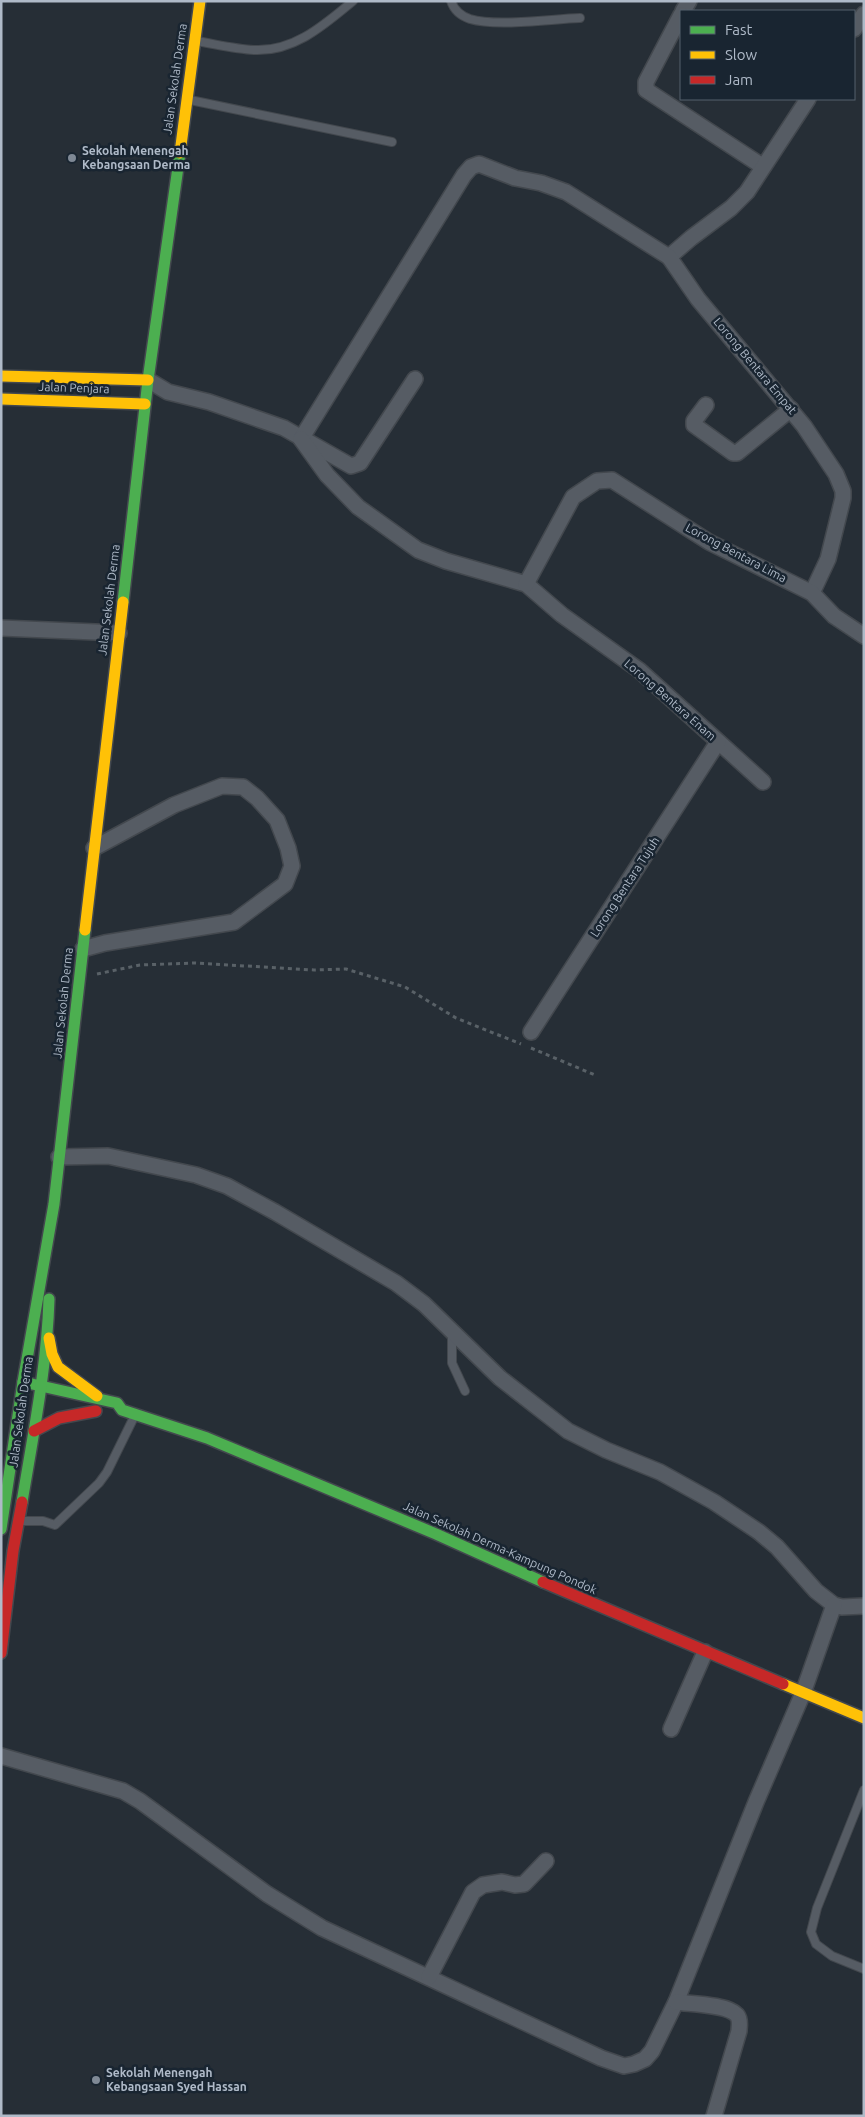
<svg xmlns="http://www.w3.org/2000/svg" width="865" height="2117" font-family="Ubuntu,sans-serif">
	<rect width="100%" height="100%" fill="#262e36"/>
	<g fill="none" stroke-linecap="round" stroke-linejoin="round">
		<g stroke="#43484e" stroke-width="10">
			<g id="lane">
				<path d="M 451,1 C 454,10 461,16 470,19 C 497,27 550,19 580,18"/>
				<path d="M 196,41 C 215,44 235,49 254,50 C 294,52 324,25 353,1"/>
				<path d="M 190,100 L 392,142"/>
				<path d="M 452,1333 L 452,1363 L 465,1391"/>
				<path d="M 21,1521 L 43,1521 L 55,1525 L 99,1483 L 107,1472 L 135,1415"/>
				<path d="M 864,1790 L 817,1908 L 811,1932 L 816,1944 L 832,1956 L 864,1969"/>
			</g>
		</g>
		<g stroke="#43484e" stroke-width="18">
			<g id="street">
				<path d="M 683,11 L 689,1"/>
				<path d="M 681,15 L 646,82 L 646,90 L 762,166"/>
				<path d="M 854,29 L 864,14"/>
				<path d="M 669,257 L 691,238 L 731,208 L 747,192 L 808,99"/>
				<path d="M 148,380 L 168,392 L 209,402 L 284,428 L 351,466 L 360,463 L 415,379"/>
				<path d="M 706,405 L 694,421 L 694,425 L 733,453 L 737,453 L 791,409"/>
				<path d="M 301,439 L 464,175 L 471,167 L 479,164 L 515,178 L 541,183 L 566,192 L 669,257 L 698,299 L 804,426 L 836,474 L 843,491 L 843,498 L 828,559 L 812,593"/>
				<path d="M 301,439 L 327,475 L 358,507 L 418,550 L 446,561 L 526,584 L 562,615 L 639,670 L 763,782"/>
				<path d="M 526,584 L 573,497 L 597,481 L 612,480 L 709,542 L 812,593 L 834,616 L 864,636"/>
				<path d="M 1,628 L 119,633"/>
				<path d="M 83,949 L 105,943 L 234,922 L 285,884 L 292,866 L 288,848 L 277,820 L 257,798 L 243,787 L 222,786 L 174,805 L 94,848"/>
				<path d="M 531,1032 L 718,742"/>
				<path d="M 59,1157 L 108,1156 L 196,1175 L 227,1186 L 275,1212 L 396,1283 L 424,1304 L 500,1378 L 568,1431 L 606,1450 L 660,1472 L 714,1502 L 759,1532 L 777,1547 L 816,1591 L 834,1605 L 842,1607 L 864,1606"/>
				<path d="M 671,1729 L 705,1652"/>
				<path d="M 1,1756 L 123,1791 L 140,1801 L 267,1894 L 322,1928 L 601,2058 L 624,2066 L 634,2064 L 645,2059 L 652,2051 L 676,2002 L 756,1802 L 803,1693 L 834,1605"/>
				<path d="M 429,1977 L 473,1892 L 483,1885 L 502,1882 L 515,1885 L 524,1884 L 546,1861"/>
				<path d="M 676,2002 C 690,2004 727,2004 737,2015 C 741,2020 739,2026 739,2031 L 714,2116"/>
			</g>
		</g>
		<g stroke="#43484e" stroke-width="14">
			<g id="fast">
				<path d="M 123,602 L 148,380 L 180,153"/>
				<path d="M 23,1382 L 117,1403 L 122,1410 L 207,1438 L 436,1534 L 543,1582"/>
				<path d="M 22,1502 C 33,1435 47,1367 49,1299"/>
				<path d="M 1,1529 L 23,1382 L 54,1204 L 85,930"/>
			</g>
		</g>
		<g stroke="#43484e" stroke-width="14">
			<g id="slow">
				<path d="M 180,153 L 200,1"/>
				<path d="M 1,376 L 148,380"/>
				<path d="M 1,399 L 145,404"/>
				<path d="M 85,930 L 123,602"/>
				<path d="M 49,1338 L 52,1354 L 58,1367 L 97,1396"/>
				<path d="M 783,1684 L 864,1718"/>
			</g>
		</g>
		<g stroke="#43484e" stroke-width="14">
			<g id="jam">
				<path d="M 34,1431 L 59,1418 L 96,1411"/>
				<path d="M 543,1582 L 783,1684"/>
				<path d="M 1,1653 L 13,1551 L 22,1502"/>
			</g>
		</g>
		<g stroke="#596167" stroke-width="3" stroke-dasharray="4 4" stroke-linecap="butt">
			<path d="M 97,974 L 140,965 L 195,963 L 314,970 L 346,969 L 405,987 L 456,1018 L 521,1044"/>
			<path d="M 531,1048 L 595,1075"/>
		</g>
		<use href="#lane" stroke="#565c64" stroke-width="8"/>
		<use href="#street" stroke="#565c64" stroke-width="15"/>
		<use href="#fast" stroke="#4caf50" stroke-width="11"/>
		<use href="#slow" stroke="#ffc107" stroke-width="11"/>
		<use href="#jam" stroke="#c62828" stroke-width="11"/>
	</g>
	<g fill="#7f8995" stroke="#192531" stroke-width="2">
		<circle cx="72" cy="158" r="5"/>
		<circle cx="96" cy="2080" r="5"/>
	</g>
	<g text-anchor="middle" stroke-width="5" stroke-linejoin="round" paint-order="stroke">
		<g font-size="12" fill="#afbac8" stroke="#192531">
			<text transform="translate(175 79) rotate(-82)" y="4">Jalan Sekolah Derma</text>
			<text transform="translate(755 366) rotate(50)" y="4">Lorong Bentara Empat</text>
			<text transform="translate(74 388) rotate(2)" y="4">Jalan Penjara</text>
			<text transform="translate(736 553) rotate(28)" y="4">Lorong Bentara Lima</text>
			<text transform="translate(109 600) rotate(-83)" y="4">Jalan Sekolah Derma</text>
			<text transform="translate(670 700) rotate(41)" y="4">Lorong Bentara Enam</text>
			<text transform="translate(625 887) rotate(-57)" y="4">Lorong Bentara Tujuh</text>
			<text transform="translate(63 1003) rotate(-84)" y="4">Jalan Sekolah Derma</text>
			<text transform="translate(21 1412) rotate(-82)" y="4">Jalan Sekolah Derma</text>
			<text transform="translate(500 1548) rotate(24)" y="4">Jalan Sekolah Derma-Kampung Pondok</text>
		</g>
		<g font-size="12" font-weight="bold" fill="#afbac8" stroke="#192531" text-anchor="start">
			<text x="82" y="155">Sekolah Menengah<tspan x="82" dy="14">Kebangsaan Derma</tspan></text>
			<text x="106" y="2077">Sekolah Menengah<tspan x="106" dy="14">Kebangsaan Syed Hassan</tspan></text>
		</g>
	</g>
	<rect width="865" height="2117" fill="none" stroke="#afbac8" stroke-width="5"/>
	<rect x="680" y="10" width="175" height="90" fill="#192531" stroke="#55616d"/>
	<rect x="690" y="26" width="25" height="8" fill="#4caf50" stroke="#55616d"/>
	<text x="725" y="35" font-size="15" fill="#afbac8">Fast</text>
	<rect x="690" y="51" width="25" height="8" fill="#ffc107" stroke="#55616d"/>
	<text x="725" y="60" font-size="15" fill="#afbac8">Slow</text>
	<rect x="690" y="76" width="25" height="8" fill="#c62828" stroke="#55616d"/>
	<text x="725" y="85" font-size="15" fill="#afbac8">Jam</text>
</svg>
